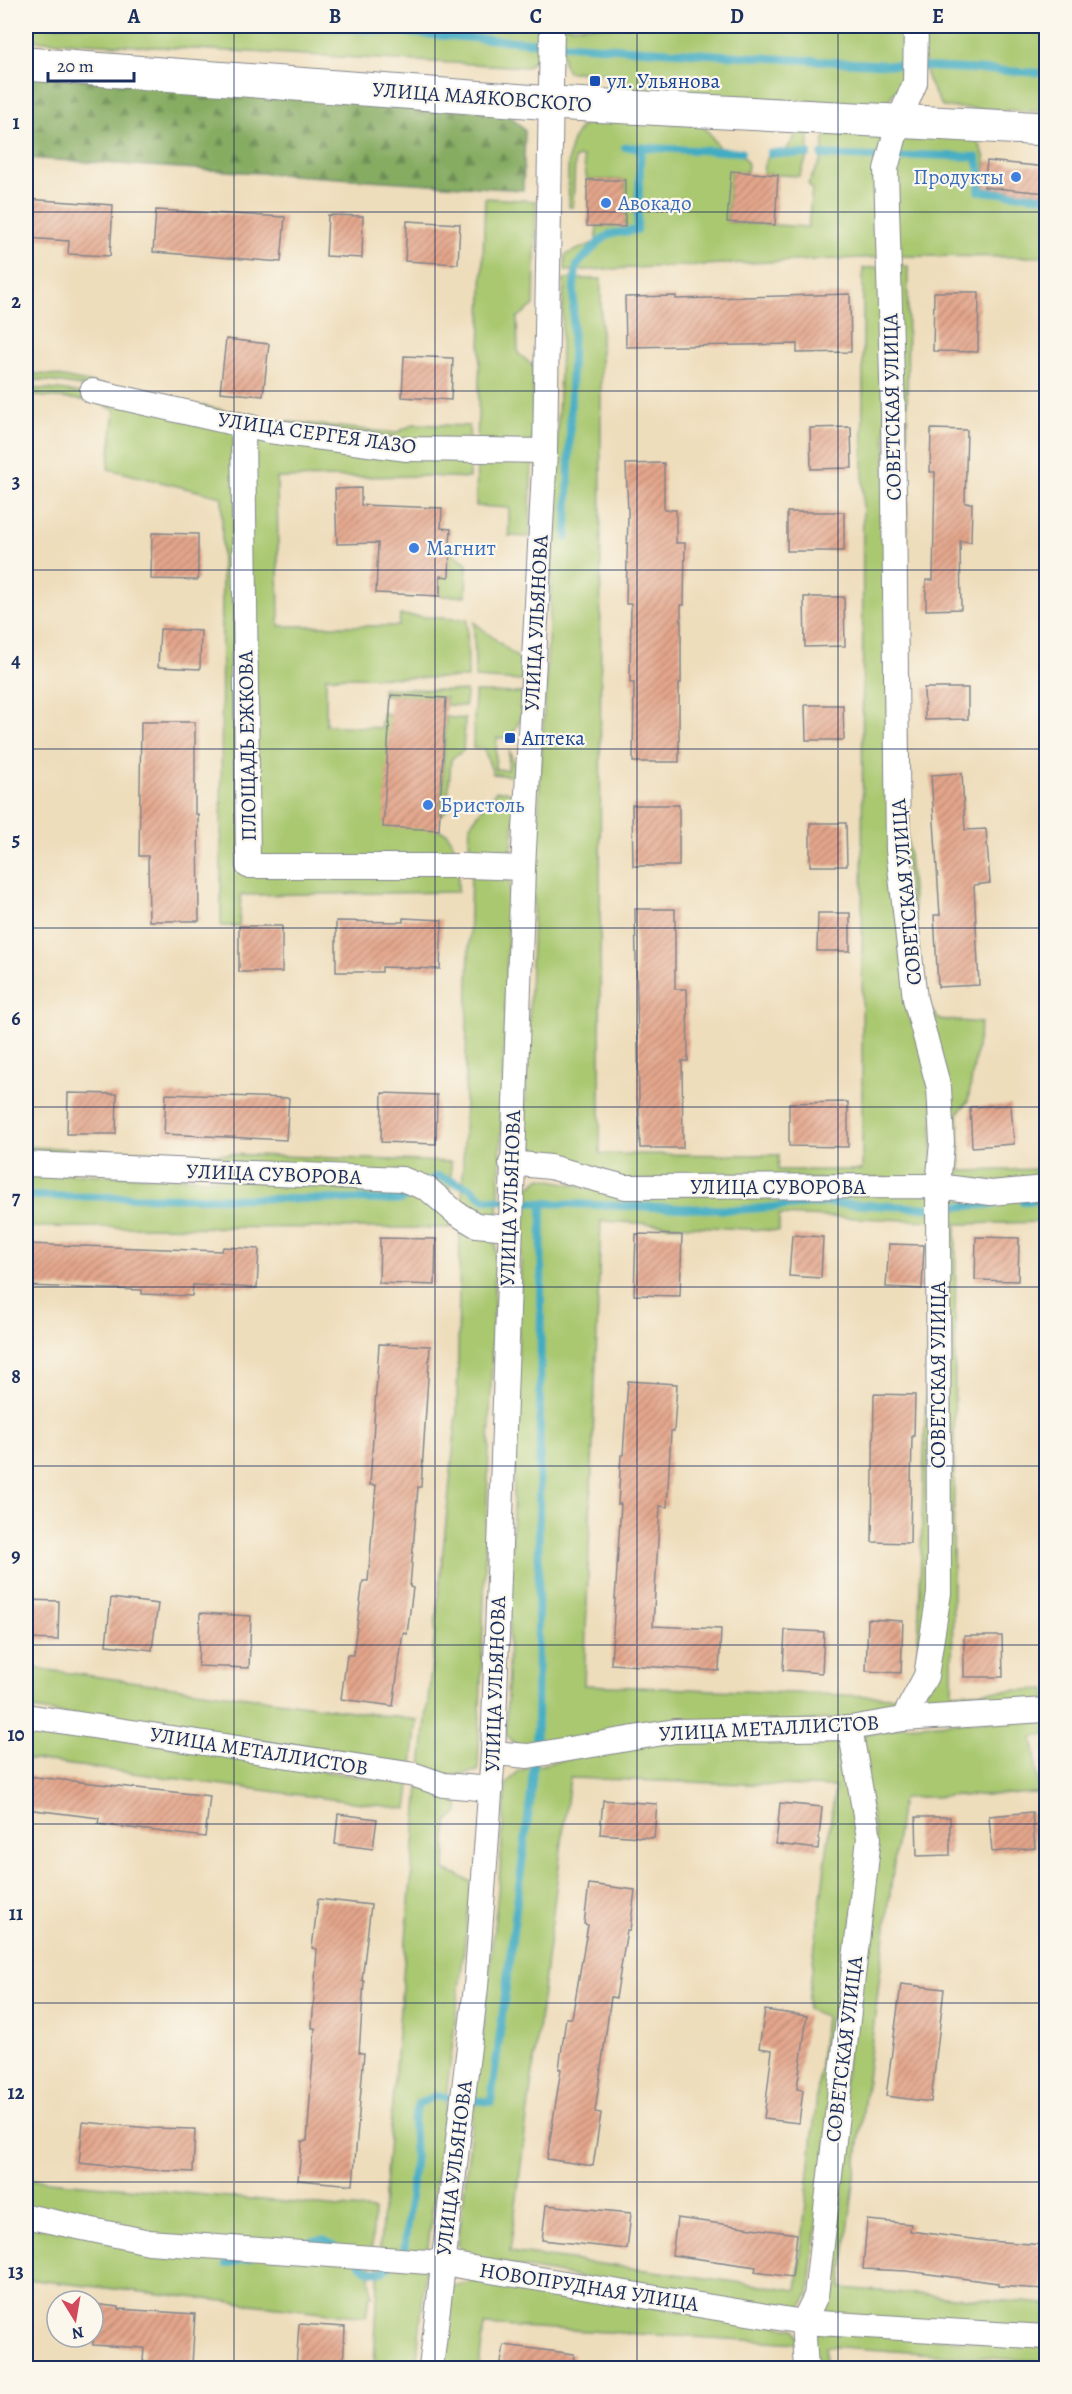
<svg xmlns="http://www.w3.org/2000/svg" width="1072" height="2394" font-family="Alegreya,serif">
	<defs>
		<pattern id="forest-firs" width="22" height="20" patternUnits="userSpaceOnUse" patternTransform="scale(1.5)"><rect width="22" height="20" fill="#86ac62"/><path d="M5 1l3.5 6h-7zM16 11l3.5 6h-7z" fill="#6d8c54"/></pattern>
		<pattern id="building-hatch" width="6" height="6" patternUnits="userSpaceOnUse" patternTransform="scale(1.5)"><rect width="6" height="6" fill="#e4a68b"/><path d="M-1 1l2-2M0 6l6-6M5 7l2-2" fill="none" stroke="#b88875"/></pattern>
	</defs>
	<rect width="100%" height="100%" fill="#fbf7ec"/>
	<filter id="ink" filterUnits="userSpaceOnUse"><feTurbulence type="fractalNoise" baseFrequency=".0167" numOctaves="2"/><feDisplacementMap in="SourceGraphic" scale="12" xChannelSelector="R" yChannelSelector="G"/><feConvolveMatrix kernelMatrix="1 2 1 2 8 2 1 2 1" color-interpolation-filters="sRGB"/></filter>
	<filter id="wash" filterUnits="userSpaceOnUse"><feTurbulence type="fractalNoise" baseFrequency=".008" numOctaves="4" result="noise"/><feDisplacementMap in="SourceGraphic" scale="24" xChannelSelector="R" yChannelSelector="G"/><feGaussianBlur stdDeviation="1.35" result="paint"/><feColorMatrix in="noise" values="0 0 0 0 0 0 0 0 0 0 0 0 0 0 0 0 0 1.4 0 .05"/><feComposite in="paint" operator="in"/></filter>
	<g filter="url(#wash)">
		<rect width="100%" height="100%" fill="#edb"/>
		<g fill="#a9c870" stroke="#627c67" stroke-width="1.5" fill-rule="evenodd">
			<path d="M 26,26 L 539,26 L 539,56 L 527,67 L 26,40 Z"/>
			<path d="M 561,26 L 905,26 L 901,82 L 884,107 L 611,89 L 604,73 L 568,72 L 563,62 Z"/>
			<path d="M 923,26 L 1024,26 L 1029,29 L 1046,29 L 1046,112 L 943,107 C 922,77 922,61 923,26 Z"/>
			<path d="M 604,120 L 700,124 L 710,134 L 719,148 L 739,150 L 748,164 L 747,172 L 731,172 L 727,222 L 808,227 L 812,189 L 808,184 L 821,160 L 824,140 L 827,132 L 883,133 L 883,257 L 565,271 L 565,255 L 596,242 L 597,226 L 625,226 L 625,180 L 587,180 L 583,157 L 575,158 L 573,207 L 569,207 C 569,183 561,134 590,122 C 594,121 600,120 604,120 Z"/>
			<path d="M 799,130 L 808,133 C 811,149 806,162 799,176 L 763,174 L 764,165 L 771,151 L 786,151 Z"/>
			<path d="M 905,134 L 975,137 C 988,157 986,164 984,187 L 1046,193 L 1046,257 L 893,256 L 891,169 Z"/>
			<path d="M 485,198 L 536,201 L 534,305 L 517,318 L 518,353 L 533,366 L 533,444 L 477,446 Z"/>
			<path d="M 894,266 L 908,266 L 905,811 L 922,997 L 938,1019 L 981,1023 L 968,1101 L 958,1113 L 961,1171 L 1046,1169 L 1046,1182 L 944,1181 L 904,850 Z"/>
			<path d="M 883,267 L 891,849 L 933,1090 L 932,1178 L 625,1180 L 550,1156 L 535,1150 L 524,1138 L 535,868 L 550,608 L 564,279 L 601,279 L 600,1154 L 779,1155 L 778,1170 L 862,1170 L 863,268 Z"/>
			<path d="M 26,373 L 53,375 L 272,420 L 396,433 L 414,424 L 469,426 L 470,445 C 403,444 336,438 271,427 C 188,414 109,385 26,379 Z"/>
			<path d="M 26,388 L 60,390 L 469,455 L 469,478 L 426,476 L 277,478 L 279,626 L 399,626 L 400,615 L 467,620 L 468,678 L 326,677 L 326,725 L 381,728 L 382,713 L 390,714 L 439,830 L 447,833 L 458,853 L 454,860 L 458,872 L 458,892 L 241,895 L 239,926 L 221,926 L 222,497 L 108,469 L 115,410 L 93,401 L 26,395 Z"/>
			<path d="M 477,456 L 532,459 L 529,537 L 509,536 L 509,508 L 476,506 Z"/>
			<path d="M 450,552 L 467,563 L 466,596 L 440,596 L 440,576 L 449,576 Z"/>
			<path d="M 474,622 L 523,662 L 522,681 L 475,678 Z"/>
			<path d="M 382,688 L 466,691 L 465,706 L 446,705 L 446,698 L 383,695 Z"/>
			<path d="M 475,692 L 522,693 L 521,719 L 510,738 L 497,738 L 495,769 L 508,770 L 509,751 L 517,771 L 512,776 L 493,774 L 484,749 L 473,748 Z"/>
			<path d="M 446,717 L 465,719 L 463,751 L 451,759 L 447,810 L 440,816 Z"/>
			<path d="M 496,791 L 507,791 L 516,798 L 511,858 L 483,857 L 469,843 L 470,825 Z"/>
			<path d="M 471,874 L 510,878 L 498,1217 L 479,1215 L 462,1206 Z"/>
			<path d="M 26,1147 L 451,1162 L 451,1200 L 432,1185 L 26,1158 Z"/>
			<path d="M 26,1172 L 400,1186 C 419,1194 447,1206 451,1228 L 26,1227 Z"/>
			<path d="M 541,1178 L 620,1194 L 933,1193 L 932,1221 L 779,1215 L 779,1231 L 601,1221 L 584,1685 L 896,1697 L 917,1679 L 930,1267 L 931,1595 L 921,1675 L 902,1707 L 886,1714 L 517,1746 L 506,1735 L 523,1192 Z"/>
			<path d="M 941,1194 L 1046,1195 L 1046,1222 L 956,1224 L 952,1693 L 1046,1689 L 1046,1704 L 916,1711 L 932,1677 Z"/>
			<path d="M 460,1225 L 476,1234 L 496,1241 L 478,1771 L 450,1776 L 421,1770 L 457,1412 Z"/>
			<path d="M 26,1667 L 417,1720 L 412,1765 L 26,1708 Z"/>
			<path d="M 1046,1717 L 1046,1735 L 1033,1737 L 1039,1793 L 902,1798 L 841,2288 L 1046,2304 L 1046,2330 L 814,2316 L 875,1836 L 858,1736 L 903,1726 Z"/>
			<path d="M 26,1723 L 410,1785 L 407,1809 L 26,1759 Z"/>
			<path d="M 843,1735 L 863,1836 L 809,2294 L 797,2315 L 475,2259 L 458,2246 L 499,1883 L 506,1785 L 518,1771 L 577,1756 L 677,1737 ZM 570,1778 L 835,1787 L 807,2009 L 825,2016 L 797,2290 L 510,2252 Z"/>
			<path d="M 419,1786 L 458,1799 L 458,1812 L 447,1822 L 445,1870 L 472,1882 L 426,2263 L 416,2368 L 374,2368 L 379,2257 Z"/>
			<path d="M 26,2179 L 374,2210 L 370,2278 L 372,2296 L 369,2297 L 366,2317 L 26,2279 Z"/>
			<path d="M 475,2281 L 795,2328 L 800,2343 L 484,2325 L 479,2368 L 445,2368 L 453,2286 Z"/>
			<path d="M 813,2331 L 1046,2346 L 1046,2362 L 826,2346 L 824,2368 L 815,2368 Z"/>
		</g>
		<path fill="url(#forest-firs)" stroke="#506e60" stroke-width="1.5" d="M 26,75 L 508,113 L 525,131 L 523,190 L 26,158 Z"/>
		<g fill="none" stroke-linecap="round" stroke-linejoin="round">
			<g stroke="#42acc2" stroke-width="8">
				<path d="M 319,26 C 561,46 804,61 1046,73"/>
				<path d="M 625,147 L 741,152"/>
				<path d="M 770,153 L 808,154"/>
				<path d="M 822,155 L 901,158 L 921,155 L 976,157 L 980,170 L 979,191 L 1046,197"/>
				<path d="M 567,537 L 574,286 L 577,265 L 599,242 L 610,234 L 637,230 L 641,147"/>
				<path d="M 26,1196 L 401,1200 L 437,1176 L 469,1187 L 484,1199 L 542,1203 L 736,1210 L 824,1203 L 931,1208 L 995,1204"/>
				<path d="M 1023,1202 L 1046,1200"/>
				<path d="M 302,2244 L 323,2239 L 337,2248"/>
				<path d="M 399,2256 L 404,2251 L 415,2156 L 413,2121 L 418,2104 L 435,2096 L 491,2102 L 530,1802 L 537,1726 L 542,1203"/>
				<path d="M 226,2264 L 249,2258"/>
				<path d="M 360,2264 L 367,2270 L 382,2272 L 390,2265"/>
			</g>
		</g>
		<g id="blocks">
			<g fill="url(#building-hatch)">
				<path d="M 987,161 L 1047,167 L 1047,193 L 984,187 Z"/>
				<path d="M 731,171 L 778,175 L 775,225 L 727,222 Z"/>
				<path d="M 587,180 L 625,180 L 625,227 L 587,226 Z"/>
				<path d="M 26,199 L 113,205 L 110,256 L 68,254 L 69,241 L 26,238 Z"/>
				<path d="M 156,210 L 285,217 L 281,262 L 153,252 Z"/>
				<path d="M 328,215 L 363,216 L 362,258 L 326,256 Z"/>
				<path d="M 407,221 L 460,224 L 458,264 L 405,261 Z"/>
				<path d="M 934,292 L 979,292 L 978,352 L 933,351 Z"/>
				<path d="M 850,294 L 851,352 L 797,353 L 797,344 L 626,347 L 625,297 L 676,296 L 676,299 Z"/>
				<path d="M 226,339 L 269,344 L 263,396 L 220,392 Z"/>
				<path d="M 404,356 L 453,358 L 451,400 L 402,397 Z"/>
				<path d="M 851,427 L 852,468 L 811,469 L 810,428 Z"/>
				<path d="M 931,429 L 967,430 L 965,503 L 972,503 L 971,542 L 960,541 L 961,609 L 926,610 L 926,580 L 933,580 L 935,472 L 930,472 Z"/>
				<path d="M 664,463 L 664,510 L 676,510 L 676,543 L 685,543 L 684,605 L 681,605 L 681,683 L 679,683 L 679,762 L 633,762 L 634,683 L 630,683 L 631,604 L 626,604 L 628,512 L 626,464 Z"/>
				<path d="M 361,488 L 361,505 L 442,508 L 441,528 L 451,529 L 450,544 L 449,577 L 440,576 L 440,596 L 376,593 L 378,543 L 337,544 L 335,489 Z"/>
				<rect x="787" y="512" width="57" height="39"/>
				<path d="M 152,533 L 198,534 L 198,580 L 151,579 Z"/>
				<path d="M 804,597 L 844,597 L 845,646 L 805,647 Z"/>
				<path d="M 160,629 L 201,631 L 200,669 L 158,667 Z"/>
				<path d="M 924,688 L 968,688 L 968,719 L 925,720 Z"/>
				<path d="M 391,695 L 446,698 L 439,830 L 383,827 Z"/>
				<path d="M 805,705 L 843,705 L 844,740 L 806,740 Z"/>
				<path d="M 141,722 L 195,722 L 195,814 L 198,814 L 199,921 L 149,921 L 148,856 L 139,856 Z"/>
				<path d="M 962,773 L 965,830 L 986,829 L 990,883 L 974,885 L 979,985 L 938,987 L 934,915 L 940,915 L 931,775 Z"/>
				<path d="M 632,805 L 679,805 L 679,866 L 633,866 Z"/>
				<path d="M 810,823 L 846,823 L 847,866 L 810,866 Z"/>
				<path d="M 635,909 L 675,909 L 675,989 L 687,989 L 688,1061 L 682,1061 L 683,1148 L 640,1148 Z"/>
				<path d="M 818,913 L 850,913 L 850,951 L 817,951 Z"/>
				<path d="M 403,918 L 442,920 L 440,969 L 382,967 L 382,972 L 336,972 L 336,921 L 403,922 Z"/>
				<rect x="239" y="926" width="43" height="46"/>
				<path d="M 68,1093 L 117,1094 L 116,1134 L 67,1134 Z"/>
				<path d="M 382,1093 L 437,1095 L 436,1144 L 381,1142 Z"/>
				<path d="M 166,1094 L 289,1098 L 286,1140 L 164,1134 Z"/>
				<path d="M 848,1102 L 848,1147 L 789,1146 L 789,1103 Z"/>
				<path d="M 1011,1105 L 1014,1144 L 972,1147 L 970,1107 Z"/>
				<path d="M 636,1234 L 682,1235 L 680,1296 L 634,1295 Z"/>
				<path d="M 792,1235 L 823,1237 L 821,1278 L 789,1276 Z"/>
				<path d="M 976,1237 L 1019,1238 L 1018,1281 L 975,1280 Z"/>
				<path d="M 380,1238 L 436,1239 L 435,1285 L 379,1283 Z"/>
				<path d="M 26,1244 L 222,1251 L 223,1247 L 259,1249 L 257,1288 L 193,1285 L 192,1296 L 142,1294 L 142,1290 L 26,1286 Z"/>
				<path d="M 889,1244 L 924,1245 L 922,1289 L 886,1287 Z"/>
				<path d="M 379,1344 L 430,1346 L 421,1487 L 418,1487 L 410,1587 L 413,1588 L 407,1634 L 403,1633 L 393,1706 L 341,1699 L 347,1655 L 353,1655 L 363,1581 L 368,1581 L 376,1485 L 370,1485 Z"/>
				<path d="M 628,1381 L 677,1384 L 674,1431 L 671,1431 L 667,1507 L 660,1506 L 653,1626 L 721,1629 L 719,1671 L 611,1664 L 621,1504 L 618,1504 L 621,1455 L 623,1455 Z"/>
				<path d="M 874,1394 L 915,1395 L 914,1436 L 912,1436 L 910,1543 L 872,1542 Z"/>
				<path d="M 111,1598 L 158,1604 L 152,1650 L 106,1645 Z"/>
				<path d="M 26,1600 L 59,1601 L 58,1640 L 26,1639 Z"/>
				<path d="M 200,1613 L 251,1616 L 249,1668 L 198,1666 Z"/>
				<path d="M 868,1619 L 903,1621 L 901,1673 L 866,1671 Z"/>
				<path d="M 785,1630 L 824,1632 L 822,1673 L 783,1670 Z"/>
				<path d="M 964,1636 L 1002,1636 L 1003,1677 L 964,1677 Z"/>
				<path d="M 26,1776 L 210,1796 L 205,1837 L 98,1824 L 99,1818 L 26,1809 Z"/>
				<path d="M 603,1800 L 657,1804 L 654,1838 L 600,1834 Z"/>
				<path d="M 780,1803 L 822,1807 L 818,1849 L 776,1844 Z"/>
				<path d="M 1032,1812 L 1035,1848 L 992,1852 L 989,1816 Z"/>
				<path d="M 338,1814 L 377,1819 L 373,1849 L 335,1844 Z"/>
				<path d="M 916,1817 L 950,1817 L 950,1855 L 917,1856 Z"/>
				<path d="M 589,1884 L 635,1890 L 630,1930 L 627,1930 L 616,1998 L 611,1997 L 595,2112 L 601,2113 L 593,2166 L 547,2159 L 561,2069 L 559,2069 L 566,2018 L 572,2018 L 588,1925 L 584,1924 Z"/>
				<path d="M 318,1899 L 371,1905 L 362,1980 L 364,1981 L 359,2053 L 364,2053 L 353,2185 L 298,2180 L 302,2141 L 307,2141 L 315,2028 L 312,2028 L 317,1949 L 312,1948 Z"/>
				<path d="M 901,1984 L 944,1989 L 931,2102 L 886,2096 Z"/>
				<path d="M 765,2010 L 807,2016 L 797,2089 L 803,2090 L 799,2123 L 764,2119 L 772,2050 L 759,2048 Z"/>
				<path d="M 83,2122 L 150,2128 L 195,2129 L 193,2172 L 149,2170 L 79,2163 Z"/>
				<path d="M 546,2205 L 631,2213 L 627,2249 L 542,2240 Z"/>
				<path d="M 677,2218 L 797,2234 L 792,2277 L 755,2272 L 756,2267 L 672,2255 Z"/>
				<path d="M 867,2220 L 911,2224 L 910,2231 L 987,2241 L 1045,2245 L 1042,2289 L 998,2286 L 998,2283 L 906,2271 L 863,2269 Z"/>
				<path d="M 93,2304 L 119,2307 L 119,2309 L 195,2314 L 192,2365 L 143,2361 L 144,2348 L 93,2345 Z"/>
				<path d="M 299,2324 L 345,2327 L 343,2368 L 296,2368 Z"/>
				<path d="M 504,2345 L 574,2354 L 573,2368 L 500,2368 Z"/>
			</g>
		</g>
	</g>
	<g filter="url(#ink)">
		<use href="#blocks" fill-opacity="0" stroke="#84868c" stroke-width="1.5"/>
		<g fill="none" stroke-linecap="round" stroke-linejoin="round">
			<g stroke="#84868c" stroke-width="26">
				<g id="street">
					<path d="M 92,391 L 269,431 L 407,449 L 545,451"/>
					<path d="M 243,425 L 248,866 L 466,866 L 523,868"/>
					<path d="M 511,1163 L 550,1167 L 625,1187 L 938,1186 L 991,1193 L 1046,1188"/>
					<path d="M 26,1164 L 402,1179 L 428,1189 L 456,1213 L 476,1225 L 509,1228"/>
					<path d="M 26,1716 L 415,1775 L 444,1785 L 491,1789"/>
					<path d="M 903,1719 L 926,1676 L 939,1593 L 938,1186 L 942,1142 L 939,1088 L 915,999 L 898,850 L 893,413 L 886,169 L 899,120 L 915,83 L 916,26"/>
					<path d="M 493,1753 L 528,1756 L 675,1731 L 850,1728 L 903,1719 L 1046,1710"/>
					<path d="M 26,2216 L 149,2242 L 442,2263 L 803,2322 L 1046,2337"/>
					<path d="M 431,2368 L 476,1987 L 493,1753 L 523,868 L 545,451 L 552,26"/>
					<path d="M 806,2368 L 803,2322 L 816,2296 L 869,1838 L 850,1728"/>
				</g>
			</g>
			<g stroke="#84868c" stroke-width="35">
				<path id="secondary" d="M 26,64 L 552,103 L 1046,129"/>
			</g>
			<use href="#street" stroke="#fff" stroke-width="24"/>
			<use href="#secondary" stroke="#fff" stroke-width="33"/>
		</g>
	</g>
	<path fill="none" stroke="#1b2f5e" stroke-width="1.5" stroke-opacity="0.55" d="M 234,26 L 234,2368M 435,26 L 435,2368M 637,26 L 637,2368M 838,26 L 838,2368M 26,212 L 1046,212M 26,391 L 1046,391M 26,570 L 1046,570M 26,749 L 1046,749M 26,928 L 1046,928M 26,1107 L 1046,1107M 26,1287 L 1046,1287M 26,1466 L 1046,1466M 26,1645 L 1046,1645M 26,1824 L 1046,1824M 26,2003 L 1046,2003M 26,2182 L 1046,2182"/>
	<g fill="#1a4fb4" stroke="#fbf7ec" stroke-width="2">
		<rect x="589" y="75" width="12" height="12" rx="3"/>
		<rect x="504" y="732" width="12" height="12" rx="3"/>
	</g>
	<g fill="#3f7fe0" stroke="#fbf7ec" stroke-width="2">
		<circle cx="1016" cy="177" r="6"/>
		<circle cx="606" cy="203" r="6"/>
		<circle cx="414" cy="548" r="6"/>
		<circle cx="428" cy="805" r="6"/>
	</g>
	<g text-anchor="middle" stroke-width="4.5" stroke-linejoin="round" paint-order="stroke">
		<g font-size="21" fill="#164399" stroke="#fbf7ec" text-anchor="start">
			<text x="607" y="88">ул. Ульянова</text>
			<text x="522" y="745">Аптека</text>
		</g>
		<g font-size="21" fill="#1b2f5e" stroke="#fbf7ec">
			<text transform="translate(482 97) rotate(4)" y="7">УЛИЦА МАЯКОВСКОГО</text>
			<text transform="translate(892 407) rotate(-91)" y="7">СОВЕТСКАЯ УЛИЦА</text>
			<text transform="translate(317 433) rotate(8)" y="7">УЛИЦА СЕРГЕЯ ЛАЗО</text>
			<text transform="translate(536 623) rotate(-87)" y="7">УЛИЦА УЛЬЯНОВА</text>
			<text transform="translate(247 746) rotate(-91)" y="7">ПЛОЩАДЬ ЕЖКОВА</text>
			<text transform="translate(906 892) rotate(-95)" y="7">СОВЕТСКАЯ УЛИЦА</text>
			<text transform="translate(274 1174) rotate(2)" y="7">УЛИЦА СУВОРОВА</text>
			<text x="778" y="1194">УЛИЦА СУВОРОВА</text>
			<text transform="translate(510 1198) rotate(-88)" y="7">УЛИЦА УЛЬЯНОВА</text>
			<text transform="translate(938 1375) rotate(-90)" y="7">СОВЕТСКАЯ УЛИЦА</text>
			<text transform="translate(495 1684) rotate(-88)" y="7">УЛИЦА УЛЬЯНОВА</text>
			<text transform="translate(769 1728) rotate(-3)" y="7">УЛИЦА МЕТАЛЛИСТОВ</text>
			<text transform="translate(259 1751) rotate(9)" y="7">УЛИЦА МЕТАЛЛИСТОВ</text>
			<text transform="translate(844 2049) rotate(-83)" y="7">СОВЕТСКАЯ УЛИЦА</text>
			<text transform="translate(454 2168) rotate(-83)" y="7">УЛИЦА УЛЬЯНОВА</text>
			<text transform="translate(589 2287) rotate(9)" y="7">НОВОПРУДНАЯ УЛИЦА</text>
		</g>
		<g font-size="21" fill="#366cbe" stroke="#fbf7ec" text-anchor="start">
			<text x="1004" y="184" text-anchor="end">Продукты</text>
			<text x="618" y="210">Авокадо</text>
			<text x="426" y="555">Магнит</text>
			<text x="440" y="812">Бристоль</text>
		</g>
	</g>
	<rect width="1072" height="2394" fill="none" stroke="#fbf7ec" stroke-width="66"/>
	<g transform="translate(75 2319) rotate(169)"><circle r="28" fill="#fbf7ec" stroke="#a1a7b3" stroke-width="1.5"/>
	<path d="M0-4.5L10 22L0 15L-10 22Z" fill="#d1495b"/>
	<text y="-9" font-size="16" font-weight="bold" text-anchor="middle" fill="#1b2f5e">N</text>
	</g>
	<path d="M48 72v9h86v-9" fill="none" stroke="#1b2f5e" stroke-width="3"/>
	<text x="57" y="72" font-size="18" fill="#1b2f5e" stroke="#fbf7ec" stroke-width="4.5" paint-order="stroke">20 m</text>
	<rect x="33" y="33" width="1006" height="2328" fill="none" stroke="#1b2f5e" stroke-width="2"/>
	<g font-size="20" text-anchor="middle" font-weight="bold" fill="#1b2f5e">
		<text x="134" y="23">A</text>
		<text x="335" y="23">B</text>
		<text x="536" y="23">C</text>
		<text x="737" y="23">D</text>
		<text x="938" y="23">E</text>
		<text x="16" y="129">1</text>
		<text x="16" y="308">2</text>
		<text x="16" y="488">3</text>
		<text x="16" y="667">4</text>
		<text x="16" y="846">5</text>
		<text x="16" y="1025">6</text>
		<text x="16" y="1204">7</text>
		<text x="16" y="1383">8</text>
		<text x="16" y="1562">9</text>
		<text x="16" y="1741">10</text>
		<text x="16" y="1920">11</text>
		<text x="16" y="2099">12</text>
		<text x="16" y="2278">13</text>
	</g>
</svg>
